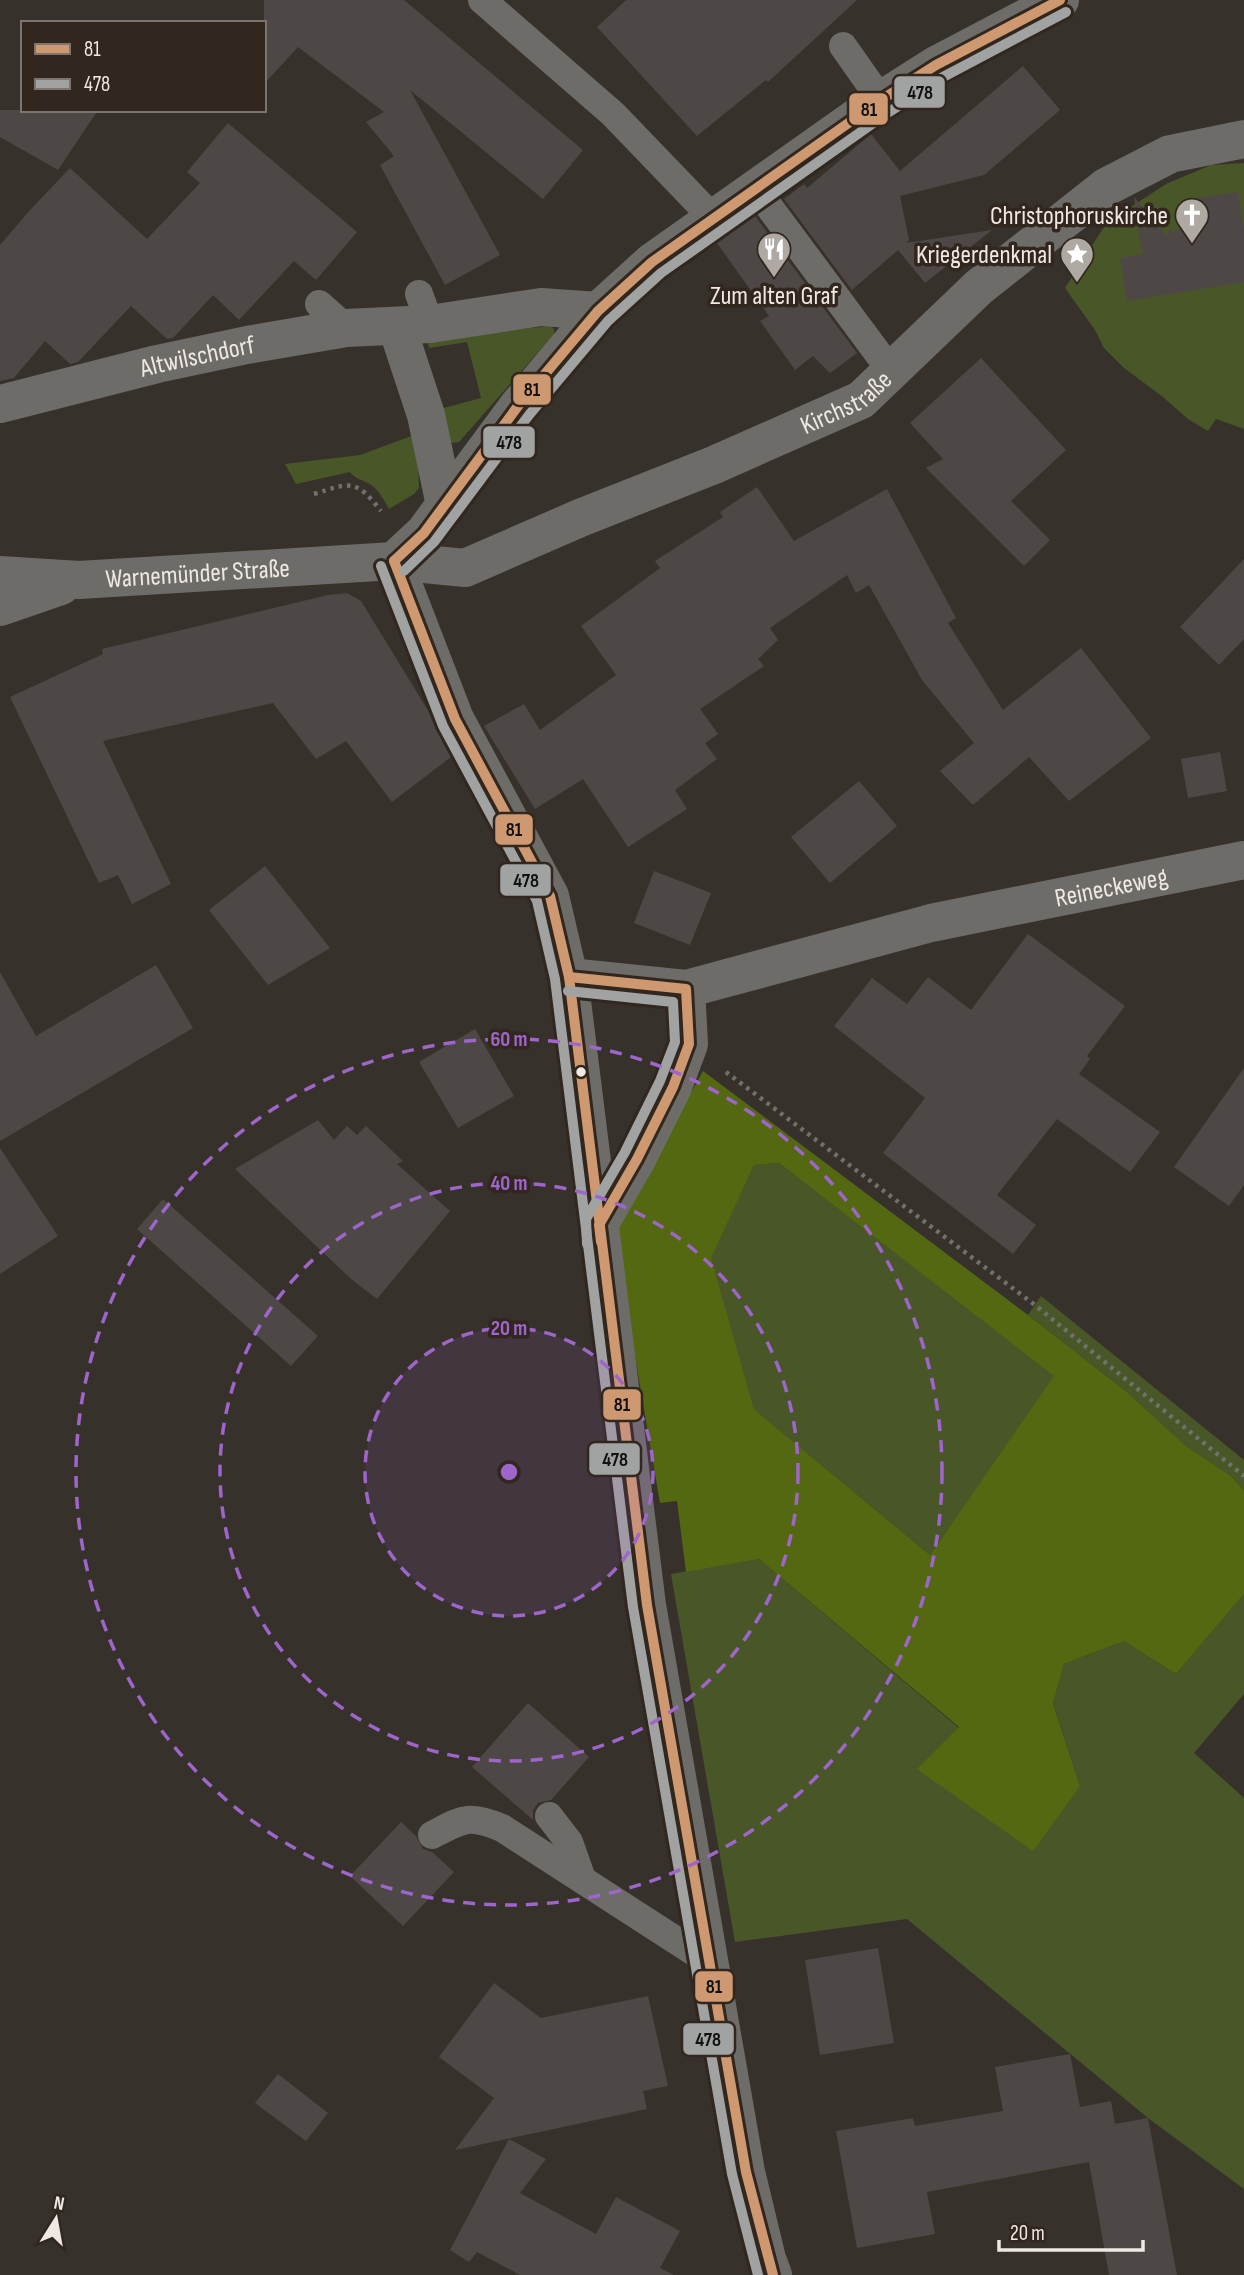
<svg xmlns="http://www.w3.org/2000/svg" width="1244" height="2275" font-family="'Sofia Sans Condensed',sans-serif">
	<rect width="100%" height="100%" fill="#37312c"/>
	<g fill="#495728">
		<path d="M 1244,163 L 1244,429 L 1216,419 L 1208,431 L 1188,419 L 1163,397 L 1124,368 L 1104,348 L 1095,330 L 1065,288 L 1104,227 L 1117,216 L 1166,184 L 1211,165 Z"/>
		<path d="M 550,326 L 554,329 L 554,334 L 459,442 L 451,443 L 440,409 L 481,398 L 467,342 L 429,348 L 427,339 Z"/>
		<path d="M 417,434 L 419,488 L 414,494 L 389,509 C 384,500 379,490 370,484 C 362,479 356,480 350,472 L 296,484 L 285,464 L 360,455 Z"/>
		<path d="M 779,1163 L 1055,1376 L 930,1555 L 754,1409 L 710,1258 L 754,1165 Z"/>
		<path d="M 1041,1296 L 1244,1460 L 1244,1490 L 1231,1476 L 1186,1446 L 1127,1392 L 1028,1315 Z"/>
		<path d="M 759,1559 L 959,1728 L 918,1769 L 1080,1786 L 1053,1702 L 1064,1664 L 1124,1641 L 1176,1674 L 1244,1594 L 1244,1694 L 1194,1753 L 1244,1798 L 1244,2189 L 1148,2118 L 907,1919 L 735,1942 L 671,1574 Z"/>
	</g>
	<path fill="#546812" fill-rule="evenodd" d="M 703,1071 L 1028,1315 L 1127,1392 L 1186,1446 L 1231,1476 L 1244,1490 L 1244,1594 L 1176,1674 L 1124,1641 L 1064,1664 L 1053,1703 L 1080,1786 L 1033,1851 L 917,1769 L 959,1727 L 759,1559 L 686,1572 L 677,1501 L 660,1503 L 614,1233 ZM 779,1163 L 1054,1376 L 930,1555 L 754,1409 L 711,1258 L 754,1165 Z"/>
	<g fill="#4d4845">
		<path d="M 264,0 L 404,0 L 583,150 L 543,199 L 410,90 L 500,255 L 445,285 L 380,165 L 394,156 L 366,122 L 384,112 L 298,47 L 264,84 Z"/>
		<path d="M 626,0 L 857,0 L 768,82 L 766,80 L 697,136 L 597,27 Z"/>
		<path d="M 1023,66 L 1060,110 L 984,175 L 900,196 L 909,240 L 906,243 L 992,230 L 925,283 L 898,250 L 852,290 L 784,199 L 804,184 L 807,188 L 871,134 L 900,171 Z"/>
		<path d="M 0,110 L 98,110 L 58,170 L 0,137 Z"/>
		<path d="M 228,123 L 357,232 L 316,280 L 294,261 L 239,320 L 213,295 L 173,338 L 167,339 L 131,306 L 78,362 L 70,364 L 45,341 L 14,378 L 0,381 L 0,245 L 31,209 L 70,168 L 147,239 L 200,183 L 187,172 Z"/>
		<path d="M 1238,192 L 1244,229 L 1244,282 L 1127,301 L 1120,258 L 1142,254 L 1134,197 L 1169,238 L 1167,231 L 1193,227 L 1189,199 Z"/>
		<path d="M 755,216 L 857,353 L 830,373 L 813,356 L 795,370 L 760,321 L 769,316 L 717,243 Z"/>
		<path d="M 981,358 L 1066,450 L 1011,501 L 1050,540 L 1024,566 L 926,468 L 943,459 L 910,423 Z"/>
		<path d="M 757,487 L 794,541 L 887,489 L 956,618 L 948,623 L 1003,710 L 1081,648 L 1151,738 L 1069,801 L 1029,757 L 973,805 L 940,771 L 974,743 L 922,680 L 869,585 L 856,593 L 847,575 L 770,628 L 778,640 L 758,659 L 764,666 L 700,709 L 718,734 L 705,743 L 717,759 L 675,790 L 687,809 L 628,847 L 583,779 L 535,809 L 484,726 L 524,704 L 540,730 L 616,675 L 581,626 L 660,568 L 655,561 L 723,517 L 720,512 Z"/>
		<path d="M 1244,559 L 1244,639 L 1219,665 L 1180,627 Z"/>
		<path d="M 347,593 L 361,601 L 429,712 L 451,757 L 392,802 L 346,741 L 316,759 L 273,703 L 103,741 L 171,884 L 132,904 L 118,875 L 99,883 L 10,697 L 103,654 L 102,649 L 328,595 Z"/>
		<path d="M 1220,752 L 1227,791 L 1188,798 L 1181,759 Z"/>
		<path d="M 859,781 L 897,826 L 830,883 L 791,837 Z"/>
		<path d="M 265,866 L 330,948 L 268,985 L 209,910 Z"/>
		<path d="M 654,871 L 711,893 L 690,945 L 634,923 Z"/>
		<path d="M 1028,934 L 1125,1006 L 1087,1056 L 1090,1059 L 1079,1074 L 1160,1132 L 1130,1172 L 1057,1119 L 997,1195 L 1036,1225 L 1013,1254 L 883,1153 L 925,1098 L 834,1026 L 872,978 L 907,1004 L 928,977 L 971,1010 Z"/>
		<path d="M 156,965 L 193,1028 L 0,1141 L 0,972 L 36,1036 Z"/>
		<path d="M 475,1029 L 514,1096 L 458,1128 L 419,1062 Z"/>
		<path d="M 1244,1068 L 1244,1185 L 1229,1206 L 1174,1167 Z"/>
		<path d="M 318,1120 L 334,1140 L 347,1126 L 357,1135 L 366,1126 L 403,1161 L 397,1164 L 450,1211 L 377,1299 L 351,1279 L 235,1169 Z"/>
		<path d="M 0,1148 L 58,1236 L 0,1274 Z"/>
		<path d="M 163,1199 L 318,1336 L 291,1366 L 137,1229 Z"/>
		<path d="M 528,1703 L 589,1757 L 551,1800 L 538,1803 L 533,1810 L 533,1820 L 472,1767 Z"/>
		<path d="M 401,1822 L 416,1836 L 423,1849 L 432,1852 L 454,1872 L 403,1926 L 350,1876 Z"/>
		<path d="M 878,1948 L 894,2043 L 820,2055 L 805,1960 Z"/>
		<path d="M 494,1983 L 541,2018 L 648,1996 L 668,2086 L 643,2091 L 647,2109 L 455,2150 L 494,2098 L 439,2057 Z"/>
		<path d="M 1070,2054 L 1080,2107 L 1111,2101 L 1115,2124 L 1148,2118 L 1177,2275 L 1109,2275 L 1089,2162 L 927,2192 L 935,2234 L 857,2248 L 836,2131 L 913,2118 L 915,2126 L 1003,2111 L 995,2067 Z"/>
		<path d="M 278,2074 L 328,2113 L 306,2141 L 255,2103 Z"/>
		<path d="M 509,2139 L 546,2159 L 520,2193 L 596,2234 L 616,2197 L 680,2231 L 660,2268 L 674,2275 L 520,2275 L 477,2252 L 469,2262 L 450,2250 Z"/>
	</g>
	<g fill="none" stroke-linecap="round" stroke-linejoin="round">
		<g stroke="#72706d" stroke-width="4.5" stroke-dasharray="3.5 5" stroke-linecap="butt">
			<path d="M 314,494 C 351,482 356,479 381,511"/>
			<path d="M 726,1072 L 1035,1305 L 1244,1476"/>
		</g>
		<g stroke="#6e6c69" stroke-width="28">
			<path d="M 482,0 L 613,114 L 714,219"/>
			<path d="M 843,46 L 881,100"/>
			<path d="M 756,189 L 891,371"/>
			<path d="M 419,294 L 430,324"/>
			<path d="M 319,304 L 346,328"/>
			<path d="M 549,1816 L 569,1842 L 582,1879"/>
			<path d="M 432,1835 C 463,1819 468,1814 502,1828 L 708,1961"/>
		</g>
		<g stroke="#6e6c69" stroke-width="38">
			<path d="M 397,327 L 426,415 L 445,505"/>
			<path id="s1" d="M 0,404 L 157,364 L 247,345 L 346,328 L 430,324 L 541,307 L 598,311"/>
			<path d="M 394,561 L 455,719 L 550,896 L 569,977 L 647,1605 L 746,2172 L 767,2259 L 773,2275"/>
			<path d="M 394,561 L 424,533 L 518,406 L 598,311 L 652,262 L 881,100 L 936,65 L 1060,0"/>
			<path id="s2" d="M 0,575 L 79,580 L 394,561 L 465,568 L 580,518 L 714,465 L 861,400 L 979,287 L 1106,187 L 1170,154 L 1244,139"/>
			<path d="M 0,607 L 61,586"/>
			<path id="s3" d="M 569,977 L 686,989 L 931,923 L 1244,860"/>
			<path d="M 599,1225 L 637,1159 L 673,1087 L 689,1044 L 686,989"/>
		</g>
		<g stroke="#31271e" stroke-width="16">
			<g id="bus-1">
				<path d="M 394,561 L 455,719 L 550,896 L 569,977 L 647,1605 L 746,2172 L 773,2275"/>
				<path d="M 394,561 L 424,533 L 518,406 L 598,311 L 652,262 L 881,100 L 936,65 L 1060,0"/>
				<path d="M 569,977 L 686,989 L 689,1044 L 673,1087 L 637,1159 L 599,1225 L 601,1242"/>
			</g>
		</g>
		<g stroke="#31271e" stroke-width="16">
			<g id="bus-2">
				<path d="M 381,566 L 443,726 L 537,901 L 555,979 L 633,1607 L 732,2174 L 758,2275"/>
				<path d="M 404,571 L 434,542 L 529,415 L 608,321 L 661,273 L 889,112 L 943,77 L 1066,12"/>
				<path d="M 568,991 L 673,1002 L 675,1042 L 660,1081 L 625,1152 L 586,1219 L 587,1244"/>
			</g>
		</g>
		<use href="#bus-1" stroke="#ce9970" stroke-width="10"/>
		<use href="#bus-2" stroke="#a1a2a2" stroke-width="10"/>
	</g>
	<circle cx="509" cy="1472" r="144" fill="#9e65ca" fill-opacity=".12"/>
	<g fill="none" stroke="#9e65ca" stroke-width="3.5" stroke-dasharray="12 9">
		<circle cx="509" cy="1472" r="144"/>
		<circle cx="509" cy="1472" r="289"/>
		<circle cx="509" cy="1472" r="433"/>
	</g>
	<defs>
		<g id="church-pin" transform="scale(1.75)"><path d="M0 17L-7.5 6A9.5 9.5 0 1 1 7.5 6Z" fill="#afa9a3" stroke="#31271e"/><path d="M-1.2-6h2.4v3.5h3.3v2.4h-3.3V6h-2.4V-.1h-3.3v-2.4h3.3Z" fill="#fff"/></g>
		<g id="restaurant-pin" transform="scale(1.75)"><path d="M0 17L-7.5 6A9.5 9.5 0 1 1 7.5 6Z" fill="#afa9a3" stroke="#31271e"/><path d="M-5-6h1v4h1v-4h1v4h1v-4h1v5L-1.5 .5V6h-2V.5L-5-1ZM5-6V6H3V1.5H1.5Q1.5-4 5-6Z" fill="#fff"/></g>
		<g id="sight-pin" transform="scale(1.75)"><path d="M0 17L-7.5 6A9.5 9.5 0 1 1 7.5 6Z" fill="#afa9a3" stroke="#31271e"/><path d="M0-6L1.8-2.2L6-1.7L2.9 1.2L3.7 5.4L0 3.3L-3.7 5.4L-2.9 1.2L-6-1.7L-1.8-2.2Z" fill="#fff"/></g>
	</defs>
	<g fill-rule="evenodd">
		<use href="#church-pin" x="1192" y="215"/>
		<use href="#restaurant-pin" x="774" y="249"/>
		<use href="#sight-pin" x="1077" y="254"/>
	</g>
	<circle fill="#f0e9e3" stroke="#31271e" stroke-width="2.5" cx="581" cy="1072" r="6"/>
	<g text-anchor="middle" stroke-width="7" stroke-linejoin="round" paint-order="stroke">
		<g font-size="26" fill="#f0e9e3" stroke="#31271e" text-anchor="end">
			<text x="1168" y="224">Christophoruskirche</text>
			<text x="1052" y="263">Kriegerdenkmal</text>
			<text x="774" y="304" text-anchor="middle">Zum alten Graf</text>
		</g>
		<g font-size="26" fill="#f0e9e3" stroke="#31271e">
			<text dy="9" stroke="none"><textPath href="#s1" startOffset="203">Altwilschdorf</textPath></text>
			<text dy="9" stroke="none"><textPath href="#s2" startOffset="882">Kirchstraße</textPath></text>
			<text dy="9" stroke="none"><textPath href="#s2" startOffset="198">Warnemünder Straße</textPath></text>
			<text dy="9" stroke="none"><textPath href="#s3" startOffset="555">Reineckeweg</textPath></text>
		</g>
	</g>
	<circle cx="509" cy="1472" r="10" fill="#9e65ca" stroke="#31271e" stroke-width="3.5"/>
	<g font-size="21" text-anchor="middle" font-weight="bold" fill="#9e65ca" stroke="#31271e" stroke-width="7" stroke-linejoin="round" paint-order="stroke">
		<text x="509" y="1046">60 m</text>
		<text x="509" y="1190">40 m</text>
		<text x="509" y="1335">20 m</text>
	</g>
	<g stroke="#31271e" stroke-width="2.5">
		<rect x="893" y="75" width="53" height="34" rx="7" fill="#a1a2a2"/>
		<rect x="848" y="92" width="41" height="34" rx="7" fill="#ce9970"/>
		<rect x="512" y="373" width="40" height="33" rx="7" fill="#ce9970"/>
		<rect x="482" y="425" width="54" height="34" rx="7" fill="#a1a2a2"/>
		<rect x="494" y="813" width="40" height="33" rx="7" fill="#ce9970"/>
		<rect x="499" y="863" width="53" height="34" rx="7" fill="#a1a2a2"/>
		<rect x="602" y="1388" width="40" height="33" rx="7" fill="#ce9970"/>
		<rect x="588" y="1442" width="53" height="34" rx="7" fill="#a1a2a2"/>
		<rect x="694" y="1970" width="40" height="33" rx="7" fill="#ce9970"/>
		<rect x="682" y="2022" width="53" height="34" rx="7" fill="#a1a2a2"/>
	</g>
	<g font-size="19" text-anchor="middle" font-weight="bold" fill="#111">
		<text x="920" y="99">478</text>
		<text x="869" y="116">81</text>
		<text x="532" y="396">81</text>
		<text x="509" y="449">478</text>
		<text x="514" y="836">81</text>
		<text x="526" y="887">478</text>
		<text x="622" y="1411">81</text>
		<text x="615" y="1466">478</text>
		<text x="714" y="1993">81</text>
		<text x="708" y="2046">478</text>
	</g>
	<rect x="21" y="21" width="245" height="91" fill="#31271e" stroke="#7d756d" stroke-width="2"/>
	<rect x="35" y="44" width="35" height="10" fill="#ce9970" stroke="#7d756d" stroke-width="2"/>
	<text x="84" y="56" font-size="21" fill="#f0e9e3">81</text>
	<rect x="35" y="79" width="35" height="10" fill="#a1a2a2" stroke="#7d756d" stroke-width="2"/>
	<text x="84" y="91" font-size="21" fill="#f0e9e3">478</text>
	<g transform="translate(56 2219) rotate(11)" stroke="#31271e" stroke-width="5" paint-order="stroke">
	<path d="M0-5L12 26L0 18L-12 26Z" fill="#f0e9e3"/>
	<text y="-10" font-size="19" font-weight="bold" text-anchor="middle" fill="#f0e9e3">N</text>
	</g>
	<path d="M999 2240v10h144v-10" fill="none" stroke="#f0e9e3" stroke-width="3.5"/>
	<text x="1010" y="2240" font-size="21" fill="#f0e9e3" stroke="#31271e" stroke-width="5" paint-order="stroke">20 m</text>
</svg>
